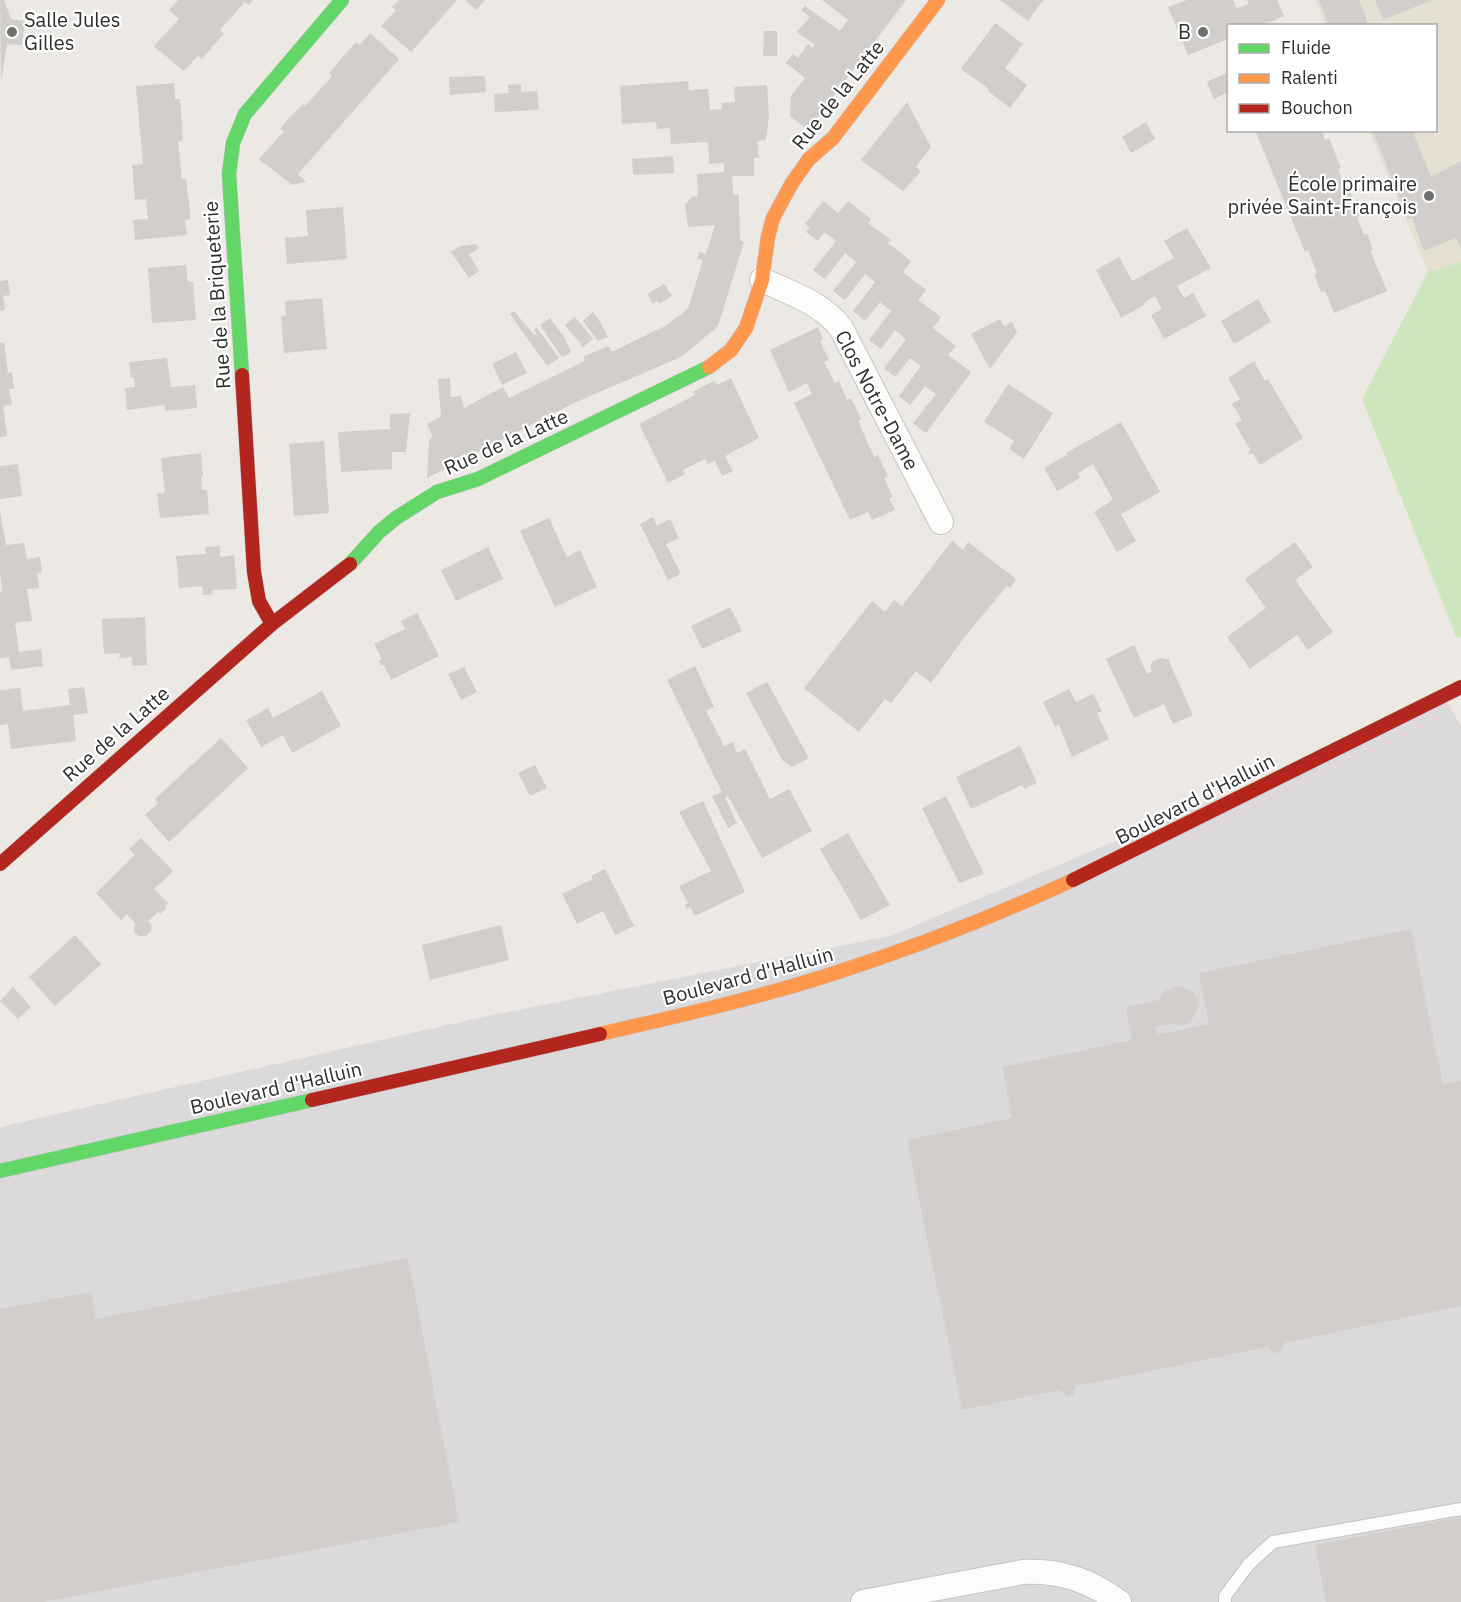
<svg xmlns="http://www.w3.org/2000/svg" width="1461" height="1602" font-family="'IBM Plex Sans',sans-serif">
	<rect width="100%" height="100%" fill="#ece8e4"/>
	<path fill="#dcd9db" d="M 1447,702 L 1461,726 L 1461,1602 L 0,1602 L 0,1127 L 478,1018 L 890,936 Z"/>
	<path fill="#e6e0d3" d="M 1315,0 L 1461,0 L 1461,262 L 1428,272 L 1369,131 L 1436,130 L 1436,26 L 1325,25 Z"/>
	<path fill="#cee6be" d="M 1461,262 L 1461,637 L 1457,639 L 1362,399 L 1428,272 Z"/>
	<g fill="#d1cecb">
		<path d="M 0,0 L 4,0 L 11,19 L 25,21 L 22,45 L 7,44 L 1,80 Z"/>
		<path d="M 178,0 L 253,0 L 249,5 L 245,2 L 220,30 L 224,34 L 212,47 L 202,59 L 198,56 L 184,71 L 154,46 L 179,19 L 169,10 Z"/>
		<path d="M 399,0 L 457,0 L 411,52 L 381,26 L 396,10 L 392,7 Z"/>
		<path d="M 465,0 L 485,0 L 476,10 Z"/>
		<path d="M 822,0 L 906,0 L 808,130 L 790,116 L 791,96 L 805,78 L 786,63 L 793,54 L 798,58 L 808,44 L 813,48 L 815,45 L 797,32 L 810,17 L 801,10 L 805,6 L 840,31 L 848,20 Z"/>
		<path d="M 1000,0 L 1043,0 L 1028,21 Z"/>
		<path d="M 1187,0 L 1233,0 L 1237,8 L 1249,4 L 1247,0 L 1277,0 L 1284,16 L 1261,26 L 1228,26 L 1228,39 L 1188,55 L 1168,7 Z"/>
		<path d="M 1319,0 L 1359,0 L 1369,26 L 1329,26 Z"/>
		<path d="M 1375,0 L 1432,0 L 1383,20 Z"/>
		<path d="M 995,23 L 1023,44 L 1005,68 L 1027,85 L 1010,108 L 988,91 L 989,89 L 961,69 Z"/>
		<path d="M 764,31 L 777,31 L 777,56 L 763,56 Z"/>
		<path d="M 370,33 L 399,59 L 298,174 L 306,182 L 292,185 L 259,159 L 284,131 L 280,129 L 291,116 L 303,104 L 305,106 L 332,76 L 329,73 L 356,42 L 360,45 Z"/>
		<path d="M 1228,72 L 1228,92 L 1214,99 L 1207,82 Z"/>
		<path d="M 485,76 L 486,92 L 450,95 L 449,77 Z"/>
		<path d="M 688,81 L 689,90 L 708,89 L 710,110 L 722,109 L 722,103 L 735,102 L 734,87 L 767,85 L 769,116 L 766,140 L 757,141 L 759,158 L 754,158 L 754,176 L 732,176 L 733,195 L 739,195 L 740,240 L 744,242 L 718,326 L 681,357 L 574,403 L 427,478 L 429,440 L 433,437 L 427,424 L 441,417 L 438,379 L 450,378 L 451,397 L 461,396 L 464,408 L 503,387 L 509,398 L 585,361 L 583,357 L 608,346 L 611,351 L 614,351 L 665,326 L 688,309 L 703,260 L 697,258 L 699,252 L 706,254 L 715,225 L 688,227 L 685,205 L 691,197 L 698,196 L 697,174 L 724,172 L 724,163 L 709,164 L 708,142 L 671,144 L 670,128 L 657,129 L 656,122 L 622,124 L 620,86 Z"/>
		<path d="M 174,83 L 175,99 L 180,99 L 183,141 L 178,142 L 182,179 L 186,179 L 190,212 L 190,219 L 185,220 L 187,235 L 135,240 L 133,220 L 148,219 L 146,199 L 135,200 L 132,165 L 143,164 L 136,86 Z"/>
		<path d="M 521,84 L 521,92 L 537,91 L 539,110 L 495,112 L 494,94 L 509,93 L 508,85 Z"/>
		<path d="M 907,102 L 931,147 L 916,167 L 921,171 L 903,191 L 861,160 Z"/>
		<path d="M 1146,122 L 1155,139 L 1131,153 L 1122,137 Z"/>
		<path d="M 1255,130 L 1322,130 L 1325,140 L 1329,138 L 1341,168 L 1338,169 L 1345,187 L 1348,186 L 1360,216 L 1357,217 L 1364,235 L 1367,233 L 1373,249 L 1370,250 L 1387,291 L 1334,313 L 1325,291 L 1321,292 L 1314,275 L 1317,273 L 1308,250 L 1305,252 Z"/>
		<path d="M 1372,130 L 1412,130 L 1431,177 L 1461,161 L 1461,249 L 1456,238 L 1424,251 L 1412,218 L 1408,219 Z"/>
		<path d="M 673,156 L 674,173 L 633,175 L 632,159 Z"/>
		<path d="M 823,201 L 838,213 L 848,201 L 871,219 L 868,223 L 891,240 L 888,243 L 911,261 L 903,272 L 926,290 L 918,300 L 941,317 L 933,328 L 956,346 L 948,355 L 971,372 L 926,433 L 913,423 L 936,394 L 925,386 L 910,405 L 899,396 L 921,366 L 910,358 L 895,377 L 884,368 L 906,339 L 895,330 L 881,349 L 869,340 L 891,311 L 880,302 L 865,321 L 853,311 L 875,282 L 865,274 L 845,300 L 833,291 L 856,262 L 845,253 L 825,279 L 813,270 L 836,241 L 824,232 L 818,241 L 806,232 L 810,227 L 805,224 Z"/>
		<path d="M 343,207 L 347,259 L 287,264 L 285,238 L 308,236 L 306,210 Z"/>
		<path d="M 1187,228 L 1211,268 L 1177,286 L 1184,298 L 1193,293 L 1206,316 L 1164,339 L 1151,315 L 1162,309 L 1155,296 L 1145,302 L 1144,305 L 1121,318 L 1096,270 L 1119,257 L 1132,281 L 1174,258 L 1164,241 Z"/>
		<path d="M 476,244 L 479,248 L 469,255 L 479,271 L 469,278 L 451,252 L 461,246 Z"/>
		<path d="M 186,265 L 188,282 L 193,282 L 196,320 L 152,323 L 148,268 Z"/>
		<path d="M 8,280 L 10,295 L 3,296 L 5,310 L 0,311 L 0,281 Z"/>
		<path d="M 664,284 L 672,296 L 659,304 L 657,301 L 653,304 L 647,294 Z"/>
		<path d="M 322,298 L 327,349 L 284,353 L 281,316 L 286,316 L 285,301 Z"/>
		<path d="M 1258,299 L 1271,322 L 1234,344 L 1221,321 Z"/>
		<path d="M 514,311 L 534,335 L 537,333 L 534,330 L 537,328 L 559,358 L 547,366 L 510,314 Z"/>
		<path d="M 593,312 L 600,322 L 608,337 L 598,341 L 583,321 Z"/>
		<path d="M 575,317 L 593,339 L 583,347 L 565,325 Z"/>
		<path d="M 550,318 L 564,337 L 571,352 L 562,357 L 540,325 Z"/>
		<path d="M 1000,319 L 1004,326 L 1012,322 L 1017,332 L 990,369 L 971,334 Z"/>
		<path d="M 818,327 L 823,339 L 820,341 L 829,360 L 824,362 L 835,383 L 839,381 L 847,400 L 851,398 L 861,419 L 858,421 L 874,457 L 878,455 L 888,476 L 884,478 L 893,497 L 889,498 L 895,510 L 872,520 L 868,512 L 850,520 L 794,403 L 812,394 L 807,383 L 789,392 L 770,350 Z"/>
		<path d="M 4,342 L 8,373 L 12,372 L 14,389 L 9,389 L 12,405 L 3,406 L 7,436 L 0,437 L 0,343 Z"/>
		<path d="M 516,352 L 527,373 L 502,385 L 492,364 Z"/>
		<path d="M 167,358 L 171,387 L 195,385 L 197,408 L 165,411 L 165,405 L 127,410 L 125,388 L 135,387 L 134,378 L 131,378 L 129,362 Z"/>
		<path d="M 1254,361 L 1265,381 L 1268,379 L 1303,438 L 1260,465 L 1253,454 L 1248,454 L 1250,449 L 1235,424 L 1242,420 L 1232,404 L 1240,399 L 1228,378 Z"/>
		<path d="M 731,378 L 759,438 L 725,456 L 733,471 L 722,476 L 715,461 L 708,464 L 705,459 L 683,470 L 685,474 L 668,483 L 639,424 L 695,395 L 693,392 L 714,381 L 717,385 Z"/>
		<path d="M 1008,384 L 1053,413 L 1024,459 L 1009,449 L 1014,441 L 984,422 Z"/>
		<path d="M 410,413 L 406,452 L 392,452 L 392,469 L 341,472 L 338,432 L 390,429 L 390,414 Z"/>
		<path d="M 1121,422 L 1160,492 L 1121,514 L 1136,541 L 1117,552 L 1094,512 L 1113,500 L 1093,464 L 1078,473 L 1080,478 L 1057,491 L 1044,468 L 1067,455 L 1066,453 Z"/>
		<path d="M 324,441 L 329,513 L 294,516 L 289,444 Z"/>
		<path d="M 201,453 L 203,477 L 201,477 L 202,490 L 207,490 L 209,514 L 160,518 L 157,494 L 165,493 L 161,458 Z"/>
		<path d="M 18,464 L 22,496 L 0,499 L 0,466 Z"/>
		<path d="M 0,512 L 6,545 L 24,543 L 27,559 L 40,557 L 42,572 L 37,573 L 39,588 L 27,589 L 32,621 L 15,623 L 19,652 L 41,649 L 43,666 L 11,670 L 9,657 L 0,658 L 0,592 L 2,591 L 0,574 Z"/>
		<path d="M 653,517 L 657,526 L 670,519 L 679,538 L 666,544 L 681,574 L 668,580 L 640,524 Z"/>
		<path d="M 549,518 L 567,557 L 580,550 L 597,587 L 555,607 L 520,531 Z"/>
		<path d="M 952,541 L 963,550 L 968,542 L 1016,579 L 1010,588 L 1007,586 L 963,639 L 931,683 L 916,671 L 891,703 L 885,699 L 859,732 L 804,688 L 872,601 L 885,612 L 894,600 L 902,606 Z"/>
		<path d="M 1295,542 L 1313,567 L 1295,580 L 1333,632 L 1308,650 L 1297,635 L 1250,669 L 1227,637 L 1266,608 L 1245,579 Z"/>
		<path d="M 220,546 L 220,557 L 234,555 L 237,589 L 212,590 L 213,594 L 203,595 L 202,586 L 179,588 L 176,556 L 206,554 L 205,547 Z"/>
		<path d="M 488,547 L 503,579 L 456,601 L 441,570 Z"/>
		<path d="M 730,607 L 742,631 L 702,649 L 691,626 Z"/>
		<path d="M 417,613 L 439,656 L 391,680 L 384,665 L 382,666 L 379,661 L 382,659 L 374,644 L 405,629 L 401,621 Z"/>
		<path d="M 145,617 L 147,665 L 132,666 L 132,657 L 119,658 L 120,653 L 104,654 L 102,619 Z"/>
		<path d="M 1134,645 L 1147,674 L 1152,671 L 1150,667 L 1153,661 L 1161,658 L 1168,659 L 1193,715 L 1173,724 L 1164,704 L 1134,718 L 1106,659 Z"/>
		<path d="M 695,666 L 714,707 L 706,711 L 724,746 L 733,742 L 737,753 L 745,749 L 770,799 L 789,789 L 812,831 L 762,858 L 728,796 L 725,798 L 737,823 L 728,828 L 712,796 L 722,792 L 667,680 Z"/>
		<path d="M 464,667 L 477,692 L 461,700 L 448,674 Z"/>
		<path d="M 767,682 L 809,758 L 792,767 L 783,761 L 746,693 Z"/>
		<path d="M 84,687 L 88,713 L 73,715 L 76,741 L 11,749 L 8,724 L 0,725 L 0,690 L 20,688 L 23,711 L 70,705 L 68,689 Z"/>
		<path d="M 1069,689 L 1076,702 L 1093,694 L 1102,711 L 1097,713 L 1109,739 L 1072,757 L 1059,725 L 1055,727 L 1043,702 Z"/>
		<path d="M 322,691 L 341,726 L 292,753 L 283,735 L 261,747 L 246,720 L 268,708 L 273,718 Z"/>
		<path d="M 221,738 L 248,768 L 169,842 L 145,815 L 158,803 L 155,799 Z"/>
		<path d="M 1020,746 L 1037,783 L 1024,789 L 1022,785 L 971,809 L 956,777 Z"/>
		<path d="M 535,765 L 547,788 L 530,796 L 518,773 Z"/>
		<path d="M 946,796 L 984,874 L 959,883 L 922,808 Z"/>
		<path d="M 703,801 L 745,892 L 695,916 L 690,907 L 687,909 L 685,904 L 688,903 L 679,886 L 711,871 L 679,812 Z"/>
		<path d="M 848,833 L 890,905 L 861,920 L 820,849 Z"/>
		<path d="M 141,838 L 173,871 L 154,889 L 168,903 L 165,906 L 166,908 L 160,914 L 158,912 L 148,921 L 152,925 L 151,931 L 146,936 L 139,936 L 134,932 L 135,923 L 127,914 L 121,920 L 96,893 L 135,855 L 129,849 Z"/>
		<path d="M 605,869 L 634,926 L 615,935 L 603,911 L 577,924 L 562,894 L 593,879 L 591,876 Z"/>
		<path d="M 501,925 L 509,960 L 430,980 L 422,945 Z"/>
		<path d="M 1411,929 L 1443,1084 L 1461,1081 L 1461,1306 L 1284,1343 L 1283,1349 L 1278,1353 L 1272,1352 L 1268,1347 L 1076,1386 L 1073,1395 L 1067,1397 L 1060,1390 L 962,1410 L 907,1140 L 1012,1118 L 1002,1067 L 1132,1040 L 1126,1007 L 1159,1000 L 1163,993 L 1172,987 L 1182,987 L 1193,992 L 1198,1002 L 1197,1012 L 1190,1022 L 1184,1025 L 1169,1024 L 1155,1027 L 1157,1035 L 1209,1024 L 1199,973 Z"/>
		<path d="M 75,935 L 101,964 L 55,1006 L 29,977 Z"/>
		<path d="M 13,987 L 31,1007 L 18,1019 L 0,1001 Z"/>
		<path d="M 408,1258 L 459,1522 L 43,1602 L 0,1602 L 0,1309 L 91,1292 L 96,1319 Z"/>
		<path d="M 1461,1517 L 1461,1602 L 1326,1602 L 1315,1545 Z"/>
	</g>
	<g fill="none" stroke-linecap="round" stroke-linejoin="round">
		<g stroke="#c5c4c5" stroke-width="14">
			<path id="lane" d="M 1225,1602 L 1225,1596 L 1249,1564 L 1273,1542 L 1461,1509"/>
		</g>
		<g stroke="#c5c4c5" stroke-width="26">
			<g id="street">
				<path d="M 762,280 C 791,293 822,303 841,328 L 941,522"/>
				<path d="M 863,1602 L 1023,1572 C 1059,1570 1090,1580 1119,1602"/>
			</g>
		</g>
		<g stroke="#c5c4c5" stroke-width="15">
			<g id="fast">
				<path d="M 242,375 L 229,174 L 233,143 L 245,114 L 342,0"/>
				<path d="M 350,564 L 379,532 L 396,518 L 437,492 L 478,479 L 709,367"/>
				<path d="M 0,1171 L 312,1100"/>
			</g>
		</g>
		<g stroke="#c5c4c5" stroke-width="15">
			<g id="slow">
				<path d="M 709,367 L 731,350 L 746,328 L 762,280 L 768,237 L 773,218 L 792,183 L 809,159 L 833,138 L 938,0"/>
				<path d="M 600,1034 C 678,1016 758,998 835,973 C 916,947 995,916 1073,880"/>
			</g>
		</g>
		<g stroke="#c5c4c5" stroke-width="15">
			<g id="jam">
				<path d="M 242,375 L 254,572 L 259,601 L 272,624"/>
				<path d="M 0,864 L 272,624 L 350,564"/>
				<path d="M 1073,880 L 1461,687"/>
				<path d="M 312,1100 L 600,1034"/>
			</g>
		</g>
		<use href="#lane" stroke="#fcfcfb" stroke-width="12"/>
		<use href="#street" stroke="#fcfcfb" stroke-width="24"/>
		<use href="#fast" stroke="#63d668" stroke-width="14"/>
		<use href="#slow" stroke="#ff974d" stroke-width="14"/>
		<use href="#jam" stroke="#b3261e" stroke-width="14"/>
	</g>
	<g fill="#706f6e" stroke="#fff" stroke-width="2">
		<circle cx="12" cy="32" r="6"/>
		<circle cx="1203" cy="32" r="6"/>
		<circle cx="1429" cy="196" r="6"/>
	</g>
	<g text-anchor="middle" stroke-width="4.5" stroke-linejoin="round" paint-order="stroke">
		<g font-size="20" fill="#2e2e2e" stroke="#fff" text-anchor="end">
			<text x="24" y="27" text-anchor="start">Salle Jules<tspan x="24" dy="23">Gilles</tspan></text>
			<text x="1191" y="39">B</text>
			<text x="1417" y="191">École primaire<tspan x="1417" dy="23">privée Saint-François</tspan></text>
		</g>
		<g font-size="20" fill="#2e2e2e" stroke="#fff">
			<text transform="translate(838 95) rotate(-51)" y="7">Rue de la Latte</text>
			<text transform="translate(217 295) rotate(-94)" y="7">Rue de la Briqueterie</text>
			<text transform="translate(877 400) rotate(62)" y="7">Clos Notre-Dame</text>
			<text transform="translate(506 442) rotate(-24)" y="7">Rue de la Latte</text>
			<text transform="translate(116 734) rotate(-41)" y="7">Rue de la Latte</text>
			<text transform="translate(1195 799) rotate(-27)" y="7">Boulevard d'Halluin</text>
			<text transform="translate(748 976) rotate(-15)" y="7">Boulevard d'Halluin</text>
			<text transform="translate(276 1088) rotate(-13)" y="7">Boulevard d'Halluin</text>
		</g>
	</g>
	<rect x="1227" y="24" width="210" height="108" fill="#ffffff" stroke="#ababab" stroke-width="1.5"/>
	<rect x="1239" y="44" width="30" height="9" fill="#63d668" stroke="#ababab" stroke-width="1.5"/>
	<text x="1281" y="54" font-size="18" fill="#2e2e2e">Fluide</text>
	<rect x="1239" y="74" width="30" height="9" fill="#ff974d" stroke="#ababab" stroke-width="1.5"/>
	<text x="1281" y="84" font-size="18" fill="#2e2e2e">Ralenti</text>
	<rect x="1239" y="104" width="30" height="9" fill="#b3261e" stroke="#ababab" stroke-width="1.5"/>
	<text x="1281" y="114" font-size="18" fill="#2e2e2e">Bouchon</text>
</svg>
